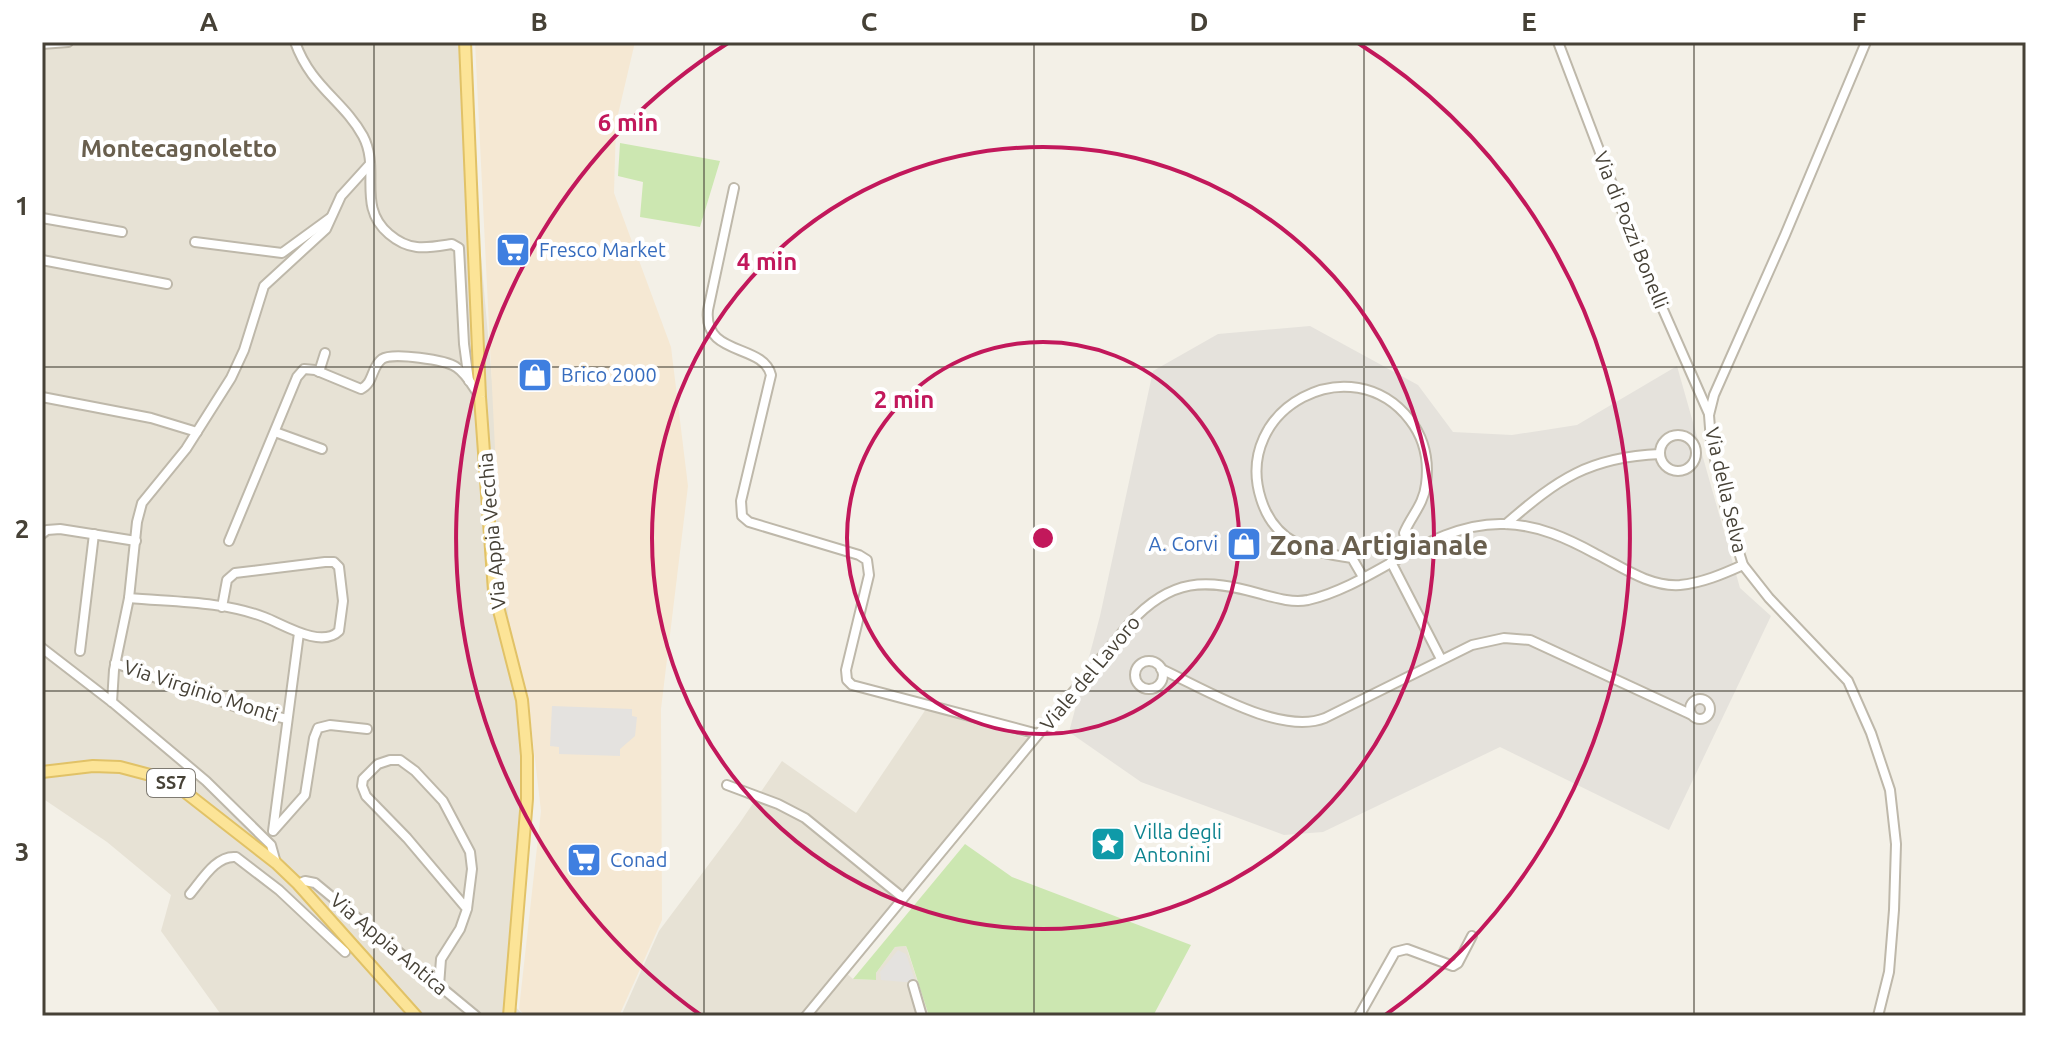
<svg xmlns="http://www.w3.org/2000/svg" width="2068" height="1058" font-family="Ubuntu,sans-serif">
	<rect width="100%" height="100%" fill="#f3f0e7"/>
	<g fill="#e7e2d5">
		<path d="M 42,42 L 462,42 L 528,786 L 512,1003 L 524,1016 L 222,1016 L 161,931 L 171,895 L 107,842 L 42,798 Z"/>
		<path d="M 926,709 L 1037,741 L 844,971 L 853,979 L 876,980 L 876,973 L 895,947 L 906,946 L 929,1016 L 621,1016 L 659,931 L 739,824 L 782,761 L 856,813 Z"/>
	</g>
	<path fill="#f5e8d3" d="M 475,42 L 635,42 L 616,123 L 614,193 L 671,347 L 688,486 L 661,709 L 662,920 L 619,1016 L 525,1016 L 519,1009 L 541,811 L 530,716 L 514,660 L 500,550 Z"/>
	<path fill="#e5e2dc" d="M 1310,326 L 1418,385 L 1453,432 L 1512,435 L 1577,425 L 1677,366 L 1740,588 L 1771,616 L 1669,830 L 1500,747 L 1323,832 L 1284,835 L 1141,782 L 1069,732 L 1100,616 L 1153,371 L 1218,334 Z"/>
	<g fill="#cce7b1">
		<path d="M 620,143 L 720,161 L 700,227 L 640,217 L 643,182 L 618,176 Z"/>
		<path d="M 965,844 L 1012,877 L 1191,945 L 1153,1016 L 929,1016 L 908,951 L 906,946 L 895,947 L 876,973 L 876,980 L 853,979 Z"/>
	</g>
	<g fill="#e4e2df">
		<path d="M 552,706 L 632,709 L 632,716 L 637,717 L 635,736 L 620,749 L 620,756 L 559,754 L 559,747 L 550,746 Z"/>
		<path d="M 898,950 L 906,954 L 916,983 L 881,980 L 880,972 Z"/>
	</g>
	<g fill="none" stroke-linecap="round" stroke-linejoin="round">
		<g stroke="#beb8aa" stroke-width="12">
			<g id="minor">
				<path d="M 295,42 C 311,87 343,100 363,136 C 381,170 356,206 389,234 C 410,252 426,248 452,244 L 459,248 L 464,344 L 469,381"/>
				<path d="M 1558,42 L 1639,255 L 1709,414"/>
				<path d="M 1866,42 L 1785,235 L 1714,395 L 1709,415 L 1711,441 L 1727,514 L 1743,565 L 1769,598 L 1848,681 L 1871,733 L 1890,790 L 1896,844 L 1894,910 L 1889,972 L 1878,1016"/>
				<path d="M 42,44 L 68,42"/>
				<path d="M 734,188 L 708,310 C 703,357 763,343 771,375 L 741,501 L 742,516 L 749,522 L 859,555 L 867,560 L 869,575 L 846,670 L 847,680 L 852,685 L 1038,734"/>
				<path d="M 42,218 L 122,232"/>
				<path d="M 195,242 L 282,253 L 330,218"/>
				<path d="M 42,260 L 167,284"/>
				<path d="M 319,372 L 325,353"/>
				<path d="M 42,397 L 151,418 L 197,432"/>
				<path d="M 275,432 L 322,449"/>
				<circle cx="1678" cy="453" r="18"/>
				<path d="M 1506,524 C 1558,479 1589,457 1660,454"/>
				<path d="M 42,534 L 47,530 L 60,529 L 136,541"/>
				<path d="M 229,541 L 297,377 L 304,369 L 315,370 L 361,389 C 374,383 371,367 382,359 C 393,352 446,360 456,367 C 467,374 473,387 480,397"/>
				<path d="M 1391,562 L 1441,659"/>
				<path d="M 1363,577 L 1352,558 C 1310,552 1275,544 1261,499 C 1232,408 1352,345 1410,420 C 1424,438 1429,461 1426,484 C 1424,504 1411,516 1404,533 L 1410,553"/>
				<path d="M 129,598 C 173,602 222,601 264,617 C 283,624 321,649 339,631 L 343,601 L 339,567 L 334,562 L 325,562 L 235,573 L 227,580 L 222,607"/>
				<path d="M 42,648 L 112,702 L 206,781 L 271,845 L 276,863"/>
				<path d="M 80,651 L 94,534"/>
				<circle cx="1149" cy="675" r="14"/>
				<path d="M 115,663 L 237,707 L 287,719"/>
				<path d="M 1161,669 C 1203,688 1280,736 1325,718 L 1472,645 L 1504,638 L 1530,640 L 1690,714"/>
				<circle cx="1700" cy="709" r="10"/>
				<path d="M 112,702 L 114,670 L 129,598 L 137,522 L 142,503 L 186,449 L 231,378 L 244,350 L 264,286 L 326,229 L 341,196 L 370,164"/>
				<path d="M 727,785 L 778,804 L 805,818 L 902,897"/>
				<path d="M 274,830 L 305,795 L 314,738 L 318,728 L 330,725 L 367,729"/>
				<path d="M 273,831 L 299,633"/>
				<path d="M 298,884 L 305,881 L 315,883 L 476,1016"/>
				<path d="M 190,894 C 202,880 216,855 236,857 L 279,890 L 345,952"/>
				<path d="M 913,985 L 922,1016"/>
				<path d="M 439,986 L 441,959 L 460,929 L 467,909 L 472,869 L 470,852 L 443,801 L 415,771 L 400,760 L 390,760 L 378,764 L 363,779 L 362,786 L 366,796 L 407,838 L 467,909"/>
				<path d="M 806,1016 L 1130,623 C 1171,578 1205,578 1261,594 C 1276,598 1292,603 1308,600 C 1377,584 1432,521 1505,524 C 1538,525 1567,538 1596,554 C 1622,567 1649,587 1680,585 C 1702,583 1723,574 1743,565"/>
				<path d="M 1359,1016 L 1395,952 L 1407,949 L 1453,966 L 1458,963 L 1472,936"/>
			</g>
		</g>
		<g stroke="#e1c267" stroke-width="14">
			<g id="major">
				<path d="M 465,42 L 480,397 L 494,591 L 522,700 L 527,756 L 527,799 L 509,1016"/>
				<path d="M 42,772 L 93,766 L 120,767 L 154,776 L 180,788 L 276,863 L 298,884 L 416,1016"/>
			</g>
		</g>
		<use href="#minor" stroke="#fff" stroke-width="8"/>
		<use href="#major" stroke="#fce497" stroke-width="10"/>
	</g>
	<path fill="none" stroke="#464136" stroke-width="2" stroke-opacity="0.55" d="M 374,42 L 374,1016M 704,42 L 704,1016M 1034,42 L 1034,1016M 1364,42 L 1364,1016M 1694,42 L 1694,1016M 42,367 L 2026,367M 42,691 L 2026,691"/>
	<g fill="none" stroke="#c2185b" stroke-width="4">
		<circle cx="1043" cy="538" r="196"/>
		<circle cx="1043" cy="538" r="391"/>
		<path d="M702 1016A587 587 0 0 1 728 43M1358 43A587 587 0 0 1 1384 1016"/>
	</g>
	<defs>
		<g id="supermarket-square" transform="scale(1.8)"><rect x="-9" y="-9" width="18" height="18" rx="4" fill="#3f7fe0" stroke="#fff"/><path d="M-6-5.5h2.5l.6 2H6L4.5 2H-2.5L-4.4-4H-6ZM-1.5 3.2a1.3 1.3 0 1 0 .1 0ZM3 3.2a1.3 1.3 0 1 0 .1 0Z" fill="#fff"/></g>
		<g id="shop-square" transform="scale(1.8)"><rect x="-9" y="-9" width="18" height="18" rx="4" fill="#3f7fe0" stroke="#fff"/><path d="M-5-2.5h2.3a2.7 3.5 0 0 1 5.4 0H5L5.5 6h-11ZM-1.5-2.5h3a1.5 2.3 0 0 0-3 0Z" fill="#fff"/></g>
		<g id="sight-square" transform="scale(1.8)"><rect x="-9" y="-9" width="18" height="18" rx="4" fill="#0f9aa8" stroke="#fff"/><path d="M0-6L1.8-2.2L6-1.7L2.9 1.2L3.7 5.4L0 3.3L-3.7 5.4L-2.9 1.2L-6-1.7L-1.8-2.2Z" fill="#fff"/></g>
	</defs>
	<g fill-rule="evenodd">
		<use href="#supermarket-square" x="513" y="250"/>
		<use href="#shop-square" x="535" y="375"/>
		<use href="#shop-square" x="1244" y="544"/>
		<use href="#sight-square" x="1108" y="844"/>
		<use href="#supermarket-square" x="584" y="860"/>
	</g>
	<g text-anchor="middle" stroke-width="8" stroke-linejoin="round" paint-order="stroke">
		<rect fill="#fff" stroke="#7e7a72" stroke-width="2" x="147" y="769" width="48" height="28" rx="6"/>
		<g font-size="18" font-weight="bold" fill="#464136">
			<text x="171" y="789">SS7</text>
		</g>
		<g font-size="20" fill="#464136" stroke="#fff">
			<text transform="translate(1631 230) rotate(68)" y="7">Via di Pozzi Bonelli</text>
			<text transform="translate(1726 490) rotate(77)" y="7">Via della Selva</text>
			<text transform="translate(492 531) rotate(-95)" y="7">Via Appia Vecchia</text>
			<text transform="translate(1090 673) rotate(-50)" y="7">Viale del Lavoro</text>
			<text transform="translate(201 691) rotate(18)" y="7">Via Virginio Monti</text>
			<text transform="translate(389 944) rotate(40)" y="7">Via Appia Antica</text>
		</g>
		<g font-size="20" fill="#366cbe" stroke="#fff" text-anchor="start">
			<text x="539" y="257">Fresco Market</text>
			<text x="561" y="382">Brico 2000</text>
			<text x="1218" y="551" text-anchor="end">A. Corvi</text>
			<text x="610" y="867">Conad</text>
		</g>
		<g font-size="20" fill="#0d838f" stroke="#fff" text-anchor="start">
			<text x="1134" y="839">Villa degli<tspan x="1134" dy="23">Antonini</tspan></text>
		</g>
		<g font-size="24" font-weight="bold" fill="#695f4e" stroke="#fff">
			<text x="179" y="157">Montecagnoletto</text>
		</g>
		<g font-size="28" font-weight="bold" fill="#695f4e" stroke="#fff">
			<text x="1379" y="555">Zona Artigianale</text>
		</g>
	</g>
	<circle cx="1043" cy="538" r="12" fill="#c2185b" stroke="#fff" stroke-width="4"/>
	<g font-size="24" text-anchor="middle" font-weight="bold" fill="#c2185b" stroke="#fff" stroke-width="8" stroke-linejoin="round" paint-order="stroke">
		<text x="628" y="131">6 min</text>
		<text x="767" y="270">4 min</text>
		<text x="904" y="408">2 min</text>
	</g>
	<rect width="2068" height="1058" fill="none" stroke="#ffffff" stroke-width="88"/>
	<rect x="44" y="44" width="1980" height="970" fill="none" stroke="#464136" stroke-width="3"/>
	<g font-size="26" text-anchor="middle" font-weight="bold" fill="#464136">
		<text x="209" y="31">A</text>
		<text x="539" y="31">B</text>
		<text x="869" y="31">C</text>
		<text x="1199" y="31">D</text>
		<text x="1529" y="31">E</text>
		<text x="1859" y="31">F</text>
		<text x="22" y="215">1</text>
		<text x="22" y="538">2</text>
		<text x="22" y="861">3</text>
	</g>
</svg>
